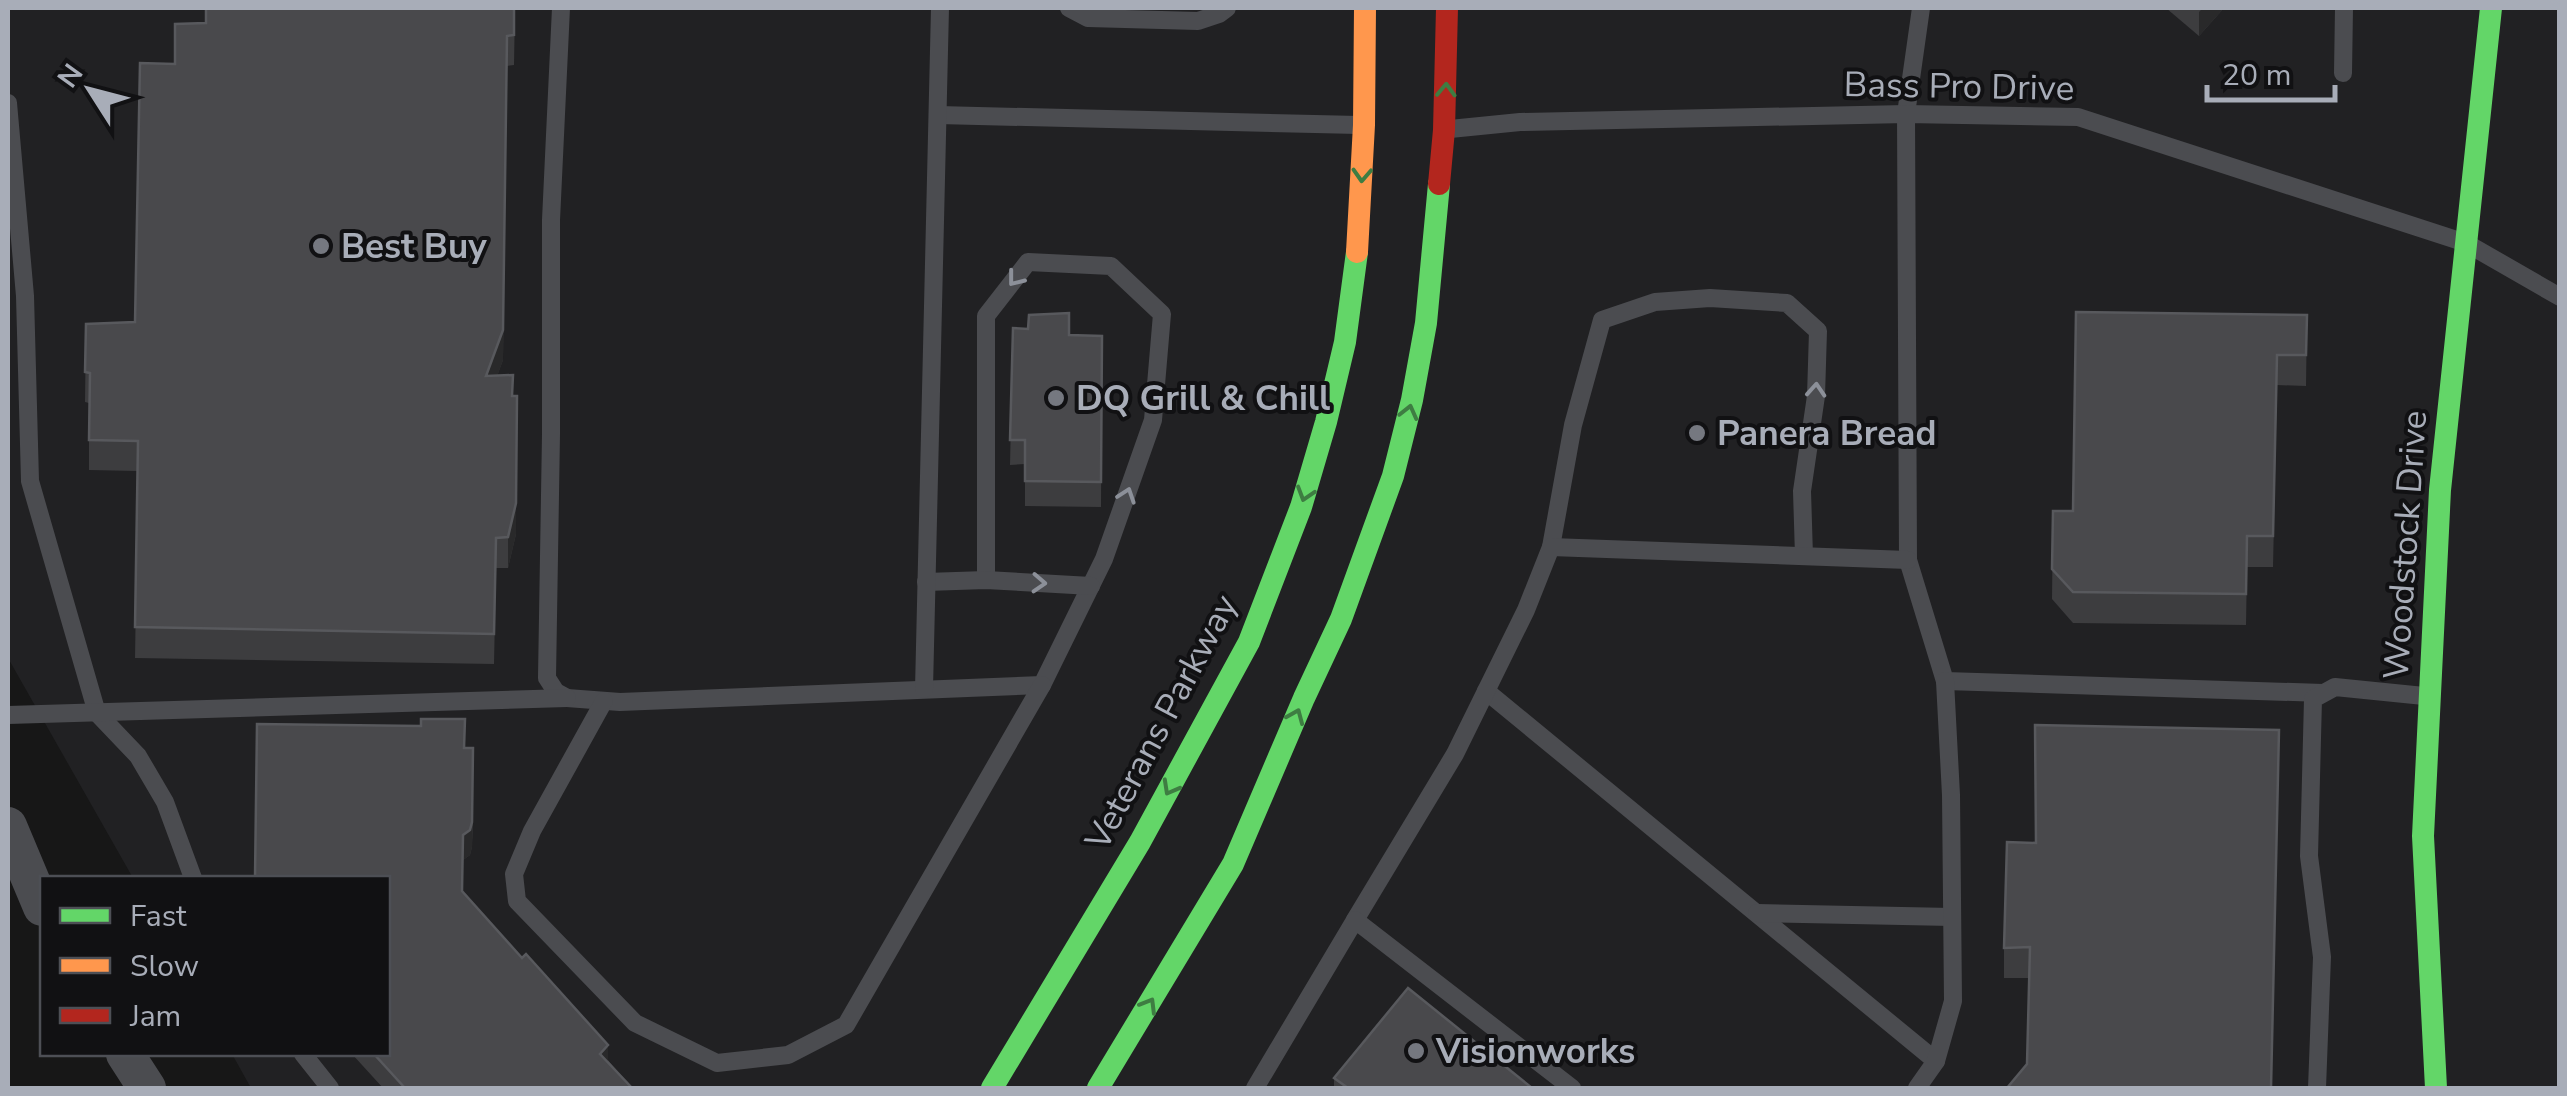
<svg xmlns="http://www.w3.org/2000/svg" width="2567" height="1096" font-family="'Nunito Sans',sans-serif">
	<rect width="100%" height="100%" fill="#171717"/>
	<path fill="#212123" d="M 8,8 L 2559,8 L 2559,1088 L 251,1088 L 232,1054 L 388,1054 L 388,878 L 133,878 L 8,658 Z"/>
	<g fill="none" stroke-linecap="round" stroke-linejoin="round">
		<g stroke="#4b4c50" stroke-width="18">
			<path d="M 561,8 L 551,220 L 551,434 L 547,678 L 556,692 L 567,698 L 620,702 L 1042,685 L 1104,559 L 1153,420 L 1162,314 L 1111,266 L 1028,262 L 986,316 L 986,580"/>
			<path d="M 1069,8 L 1088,18 L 1198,21 L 1219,14 L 1227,8"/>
			<path d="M 1921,8 L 1906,114 L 1908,560 L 1945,681 L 2323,693"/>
			<path d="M 2343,73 L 2344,8"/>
			<path d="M 8,103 L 25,296 L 30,481 L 97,713 L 138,756 L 165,802 L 193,878"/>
			<path d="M 938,115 L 1359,125"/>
			<path d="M 1450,129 L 1520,122 L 1906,114 L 2078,117 L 2466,243 L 2560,297"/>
			<path d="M 1551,547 L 1573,425 L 1602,320 L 1655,302 L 1710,298 L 1787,303 L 1818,331 L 1816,396 L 1802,491 L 1804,556"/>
			<path d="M 926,582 L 986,580 L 1091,586"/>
			<path d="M 924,689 L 940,8"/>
			<path d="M 1486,691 L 1936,1061"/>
			<path d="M 604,701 L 532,831 L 514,874 L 517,901 L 635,1023 L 717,1063 L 788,1055 L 846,1025 L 1042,685"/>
			<path d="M 8,715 L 567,698"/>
			<path d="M 1757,913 L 1952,917"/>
			<path d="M 1355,920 L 1455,754 L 1526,610 L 1551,547 L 1908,560"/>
			<path d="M 303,1054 L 330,1088"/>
			<path d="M 1255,1088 L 1355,920 L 1572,1088"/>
			<path d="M 1917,1088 L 1936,1061 L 1953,1001 L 1951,795 L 1945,681"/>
			<path d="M 2317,1088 L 2322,957 L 2309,856 L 2313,699 L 2335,687 L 2424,696"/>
		</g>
		<g stroke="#4b4c50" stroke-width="38">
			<path d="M 8,826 L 42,907"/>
			<path d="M 125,1054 L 147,1088"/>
		</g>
		<g stroke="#63d668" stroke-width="22">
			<path d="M 992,1088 L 1140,842 L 1249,642 L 1301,507 L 1326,422 L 1345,342 L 1357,252"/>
			<path d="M 1098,1088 L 1233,864 L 1304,698 L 1341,619 L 1393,476 L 1412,400 L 1426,323 L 1439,184"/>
			<path d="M 2436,1088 L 2423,836 L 2440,490 L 2491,8"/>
		</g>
		<path stroke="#ff974d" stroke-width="22" d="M 1357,252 L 1364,125 L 1365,8"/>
		<path stroke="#b3261e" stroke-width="22" d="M 1439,184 L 1444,130 L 1447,8"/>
	</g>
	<g fill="#3d3d3f">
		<path d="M 515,8 L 514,65 L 507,66 L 503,360 L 497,376 L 513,396 L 516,534 L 508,568 L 496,568 L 494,664 L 135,658 L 138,471 L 89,470 L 89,403 L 85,402 L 86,324 L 135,322 L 175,64 L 206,23 Z"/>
		<path d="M 2166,8 L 2224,8 L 2199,36 Z"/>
		<path d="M 2307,315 L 2306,386 L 2277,385 L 2273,567 L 2247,567 L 2246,625 L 2073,623 L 2052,599 L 2053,511 L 2073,511 Z"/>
		<path d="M 1013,328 L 1069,335 L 1102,336 L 1101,507 L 1025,506 L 1025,464 L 1010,465 Z"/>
		<path d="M 421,726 L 465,748 L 473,818 L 472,847 L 470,855 L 463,860 L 462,891 L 632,1088 L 383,1088 L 352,1054 L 388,1054 Z"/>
		<path d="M 2279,730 L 2027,1064 L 2029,978 L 2004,978 L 2004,948 L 2036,843 Z"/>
		<path d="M 1334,1078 L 1532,1088 L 1334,1088 Z"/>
	</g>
	<g fill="#29292a">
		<path d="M 2203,8 L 2224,8 L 2199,36 L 2199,12 Z"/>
		<path d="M 507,36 L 503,360 L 486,407 L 486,376 Z"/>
		<path d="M 517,396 L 516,534 L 508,568 L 508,537 Z"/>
		<path d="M 473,748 L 472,847 L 470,855 L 463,860 L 463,835 Z"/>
		<path d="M 608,1045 L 608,1070 L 600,1054 Z"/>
	</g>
	<g fill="#49494c" stroke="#58595d" stroke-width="2.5">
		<path d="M 206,8 L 514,8 L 514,35 L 507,36 L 503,330 L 486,376 L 513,375 L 512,396 L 517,396 L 516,503 L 508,537 L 496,538 L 494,634 L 135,627 L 138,441 L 89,440 L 90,373 L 85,372 L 86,324 L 135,322 L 140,63 L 175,64 L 175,24 L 206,23 Z"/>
		<path d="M 2076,312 L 2307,315 L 2306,355 L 2277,355 L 2273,536 L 2247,536 L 2246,594 L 2073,592 L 2052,569 L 2053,511 L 2073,511 Z"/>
		<path d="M 1069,313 L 1069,335 L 1102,336 L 1101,482 L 1025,481 L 1025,440 L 1010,440 L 1013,328 L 1028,329 L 1029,315 Z"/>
		<path d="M 421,719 L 465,719 L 464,748 L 473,748 L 472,822 L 470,830 L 463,835 L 462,891 L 522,958 L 526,954 L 608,1045 L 600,1054 L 632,1088 L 405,1088 L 374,1054 L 388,1054 L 388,878 L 255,878 L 257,724 L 421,726 Z"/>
		<path d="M 2035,725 L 2279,730 L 2271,1088 L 2007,1088 L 2027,1064 L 2030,947 L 2004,948 L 2007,842 L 2036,843 Z"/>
		<path d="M 1408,988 L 1532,1088 L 1348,1088 L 1334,1078 Z"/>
	</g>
	<defs><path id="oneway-chevron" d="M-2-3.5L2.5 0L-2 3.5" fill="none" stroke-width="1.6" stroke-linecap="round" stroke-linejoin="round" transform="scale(2.5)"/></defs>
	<g stroke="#3e7d42">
		<use href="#oneway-chevron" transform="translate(1446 90) rotate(-88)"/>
		<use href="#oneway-chevron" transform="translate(1362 175) rotate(93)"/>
		<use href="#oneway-chevron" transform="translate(1409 412) rotate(-76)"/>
		<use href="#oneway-chevron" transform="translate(1305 494) rotate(107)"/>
		<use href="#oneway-chevron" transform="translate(1296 716) rotate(-67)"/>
		<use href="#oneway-chevron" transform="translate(1170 788) rotate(119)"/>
		<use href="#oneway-chevron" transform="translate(1149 1005) rotate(-59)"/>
	</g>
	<g stroke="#8c9099">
		<use href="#oneway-chevron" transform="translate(1015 279) rotate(128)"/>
		<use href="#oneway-chevron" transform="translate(1816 390) rotate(-86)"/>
		<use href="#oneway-chevron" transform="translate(1127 495) rotate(-71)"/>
		<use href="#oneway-chevron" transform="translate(1039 583) rotate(3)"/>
	</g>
	<g fill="#757880" stroke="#111113" stroke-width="4">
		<circle cx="321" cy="246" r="10"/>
		<circle cx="1056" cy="398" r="10"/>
		<circle cx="1697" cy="433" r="10"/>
		<circle cx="1416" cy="1051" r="10"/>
	</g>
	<g text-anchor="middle" stroke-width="8" stroke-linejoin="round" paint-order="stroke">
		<g font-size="35" fill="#a8adb8" stroke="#111113">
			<text transform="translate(1959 86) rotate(1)" y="12">Bass Pro Drive</text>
			<text transform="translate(2405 545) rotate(-86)" y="12">Woodstock Drive</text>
			<text transform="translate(1161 722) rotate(-62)" y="12">Veterans Parkway</text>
		</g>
		<g font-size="35" font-weight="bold" fill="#a8adb8" stroke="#111113" text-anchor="start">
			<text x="341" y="258">Best Buy</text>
			<text x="1076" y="410">DQ Grill &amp; Chill</text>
			<text x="1717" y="445">Panera Bread</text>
			<text x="1436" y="1063">Visionworks</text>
		</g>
	</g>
	<rect width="2567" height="1096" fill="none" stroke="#a8adb8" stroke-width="20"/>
	<rect x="40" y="876" width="350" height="180" fill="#111113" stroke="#4d4f55" stroke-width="2.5"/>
	<rect x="60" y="908" width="50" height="15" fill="#63d668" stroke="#4d4f55" stroke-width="2.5"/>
	<text x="130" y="926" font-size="30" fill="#a8adb8">Fast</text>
	<rect x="60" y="958" width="50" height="15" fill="#ff974d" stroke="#4d4f55" stroke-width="2.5"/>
	<text x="130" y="976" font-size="30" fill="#a8adb8">Slow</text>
	<rect x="60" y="1008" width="50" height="15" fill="#b3261e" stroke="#4d4f55" stroke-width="2.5"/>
	<text x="130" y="1026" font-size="30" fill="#a8adb8">Jam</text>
	<g transform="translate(90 90) rotate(306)" stroke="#111113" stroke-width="8" paint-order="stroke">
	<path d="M0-8L18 38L0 25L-18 38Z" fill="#a8adb8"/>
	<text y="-15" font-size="28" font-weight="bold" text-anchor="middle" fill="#a8adb8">N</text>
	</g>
	<path d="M2207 85v15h128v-15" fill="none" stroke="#a8adb8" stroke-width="5"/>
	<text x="2222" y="85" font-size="30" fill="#a8adb8" stroke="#111113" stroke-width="8" paint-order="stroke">20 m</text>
</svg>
